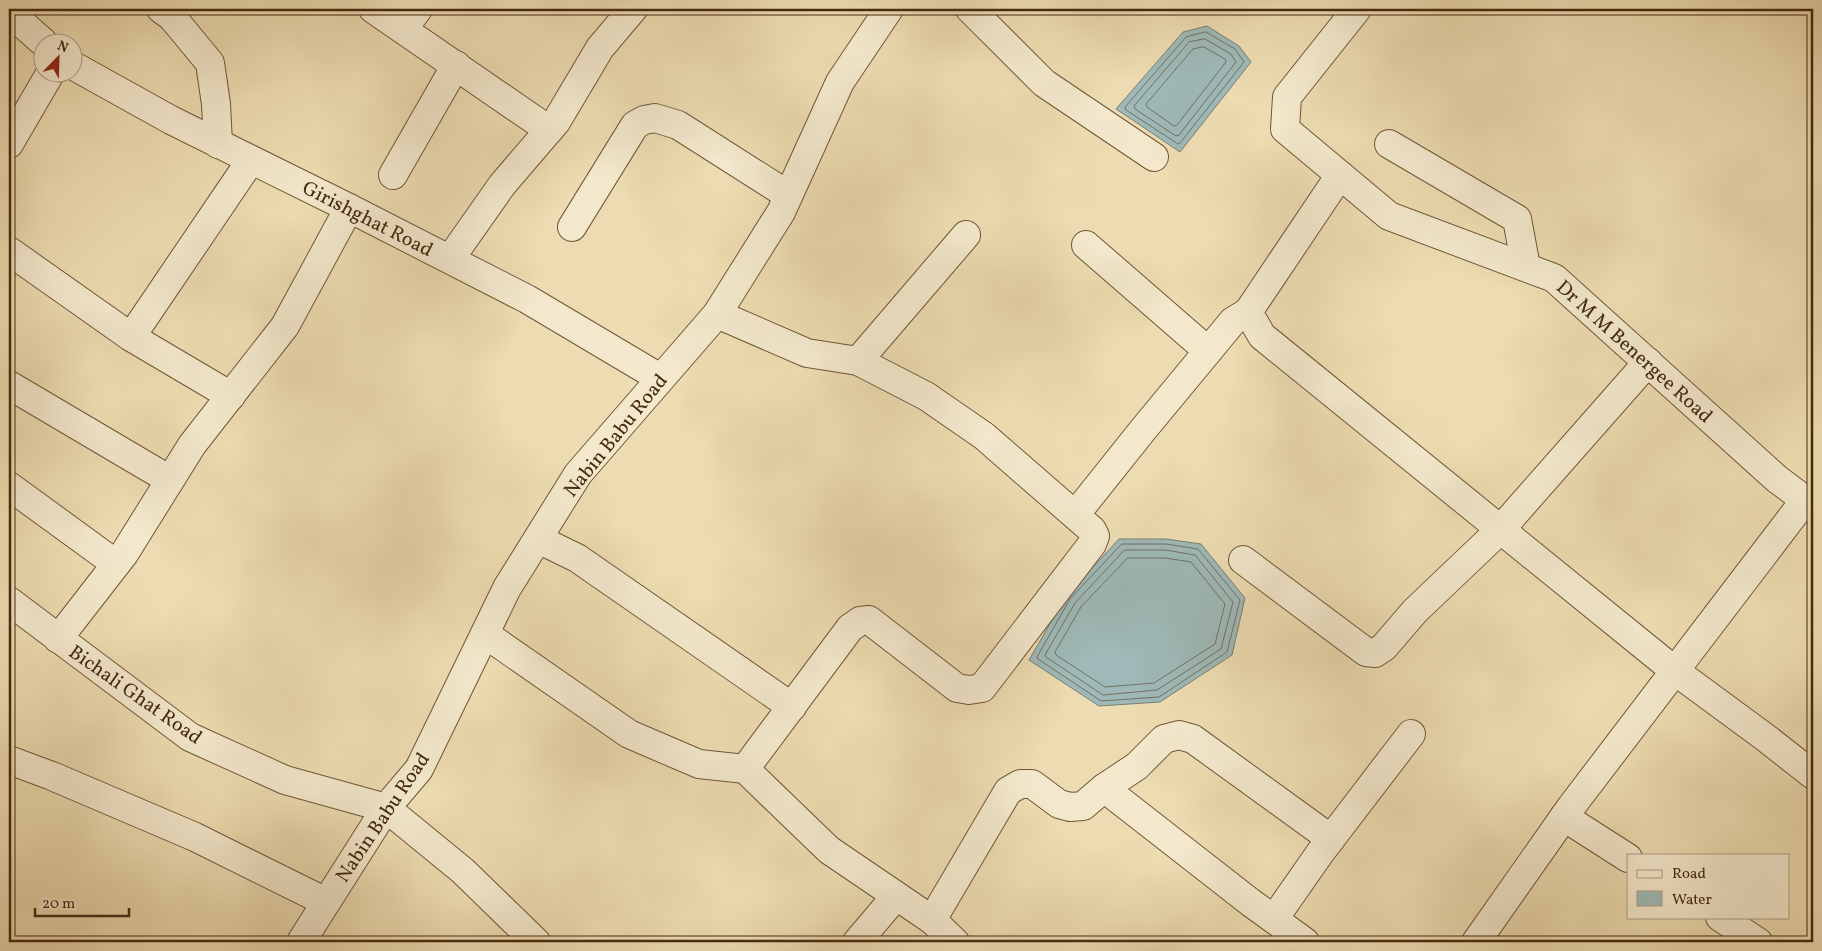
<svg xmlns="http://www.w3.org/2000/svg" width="1822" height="951" font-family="Vollkorn,serif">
	<rect width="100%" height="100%" fill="#eddcb1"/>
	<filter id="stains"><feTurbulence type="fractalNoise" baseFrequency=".004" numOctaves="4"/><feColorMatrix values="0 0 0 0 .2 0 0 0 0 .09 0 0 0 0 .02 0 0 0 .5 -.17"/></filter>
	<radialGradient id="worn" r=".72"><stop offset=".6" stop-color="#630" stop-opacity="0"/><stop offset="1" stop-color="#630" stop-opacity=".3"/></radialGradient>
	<g fill="#9eb9b7" stroke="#7b7f74">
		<path d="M 1207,26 L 1239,46 L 1251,62 L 1180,152 L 1116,109 L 1183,32 Z"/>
		<path d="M 1119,539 L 1166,539 L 1201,544 L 1245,598 L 1232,655 L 1160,702 L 1099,706 L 1029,660 L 1066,596 Z"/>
	</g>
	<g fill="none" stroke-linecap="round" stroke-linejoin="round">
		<g stroke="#727164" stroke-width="1">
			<path d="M 1206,32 L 1235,49 L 1244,62 L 1180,143 L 1178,144 L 1126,110 L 1125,107 L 1186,37 Z"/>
			<path d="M 1205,39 L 1231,54 L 1236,62 L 1179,135 L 1176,136 L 1135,109 L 1134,106 L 1189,42 Z"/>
			<path d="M 1204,47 L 1225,59 L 1226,62 L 1177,125 L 1174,126 L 1147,107 L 1146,104 L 1193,49 Z"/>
			<path d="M 1122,544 L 1166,544 L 1198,549 L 1240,600 L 1227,652 L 1159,697 L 1101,701 L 1038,659 L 1037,657 L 1070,599 Z"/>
			<path d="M 1125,550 L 1165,550 L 1195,555 L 1233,602 L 1221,649 L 1157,690 L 1103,695 L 1046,657 L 1045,655 L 1075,603 Z"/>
			<path d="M 1128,558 L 1165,558 L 1191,562 L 1225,604 L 1215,644 L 1154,683 L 1105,687 L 1056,655 L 1055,652 L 1081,607 Z"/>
		</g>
		<g stroke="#705638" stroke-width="30">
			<g id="minor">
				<path d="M 161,9 L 172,17 L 210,63 L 216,104 L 218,144"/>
				<path d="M 373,9 L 549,130"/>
				<path d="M 970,9 L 1044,83 L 1154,157"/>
				<path d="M 1357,9 L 1287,97 L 1285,129 L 1389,216 L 1554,278 L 1777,479 L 1813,506"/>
				<path d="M 9,12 L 43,42"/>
				<path d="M 403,29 L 418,9"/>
				<path d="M 72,65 L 171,120 L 349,208 L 527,299 L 660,378"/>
				<path d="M 9,144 L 51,72"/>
				<path d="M 1389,144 L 1517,219 L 1526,267"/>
				<path d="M 393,175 L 456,65"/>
				<path d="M 1340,175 L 1248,312 L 1262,336 L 1675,671 L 1766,738 L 1813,775"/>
				<path d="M 572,227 L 635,125 L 644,120 L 655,118 L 678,125 L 788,195"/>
				<path d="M 1086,245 L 1208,351"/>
				<path d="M 9,251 L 131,337 L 231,396"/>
				<path d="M 450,259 L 502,185 L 556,122 L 600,48 L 633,9"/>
				<path d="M 717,314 L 807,353 L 858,361 L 926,396 L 984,436 L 1092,530 L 1095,536 L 1092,544 L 982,688 L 969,690 L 957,688 L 869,620 L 860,621 L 850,628 L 745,769"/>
				<path d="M 131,337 L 251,160"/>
				<path d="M 858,361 L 966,235"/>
				<path d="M 9,385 L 170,480"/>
				<path d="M 9,486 L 116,564"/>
				<path d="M 1075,515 L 1142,431 L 1233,321 L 1248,312"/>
				<path d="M 538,539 L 577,558 L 792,707"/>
				<path d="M 1243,560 L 1366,652 L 1375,653 L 1384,647 L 1415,611 L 1500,530 L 1648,362"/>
				<path d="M 9,601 L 190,737 L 285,780 L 386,808 L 463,871 L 536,942"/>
				<path d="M 485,634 L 629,734 L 699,764 L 745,769 L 829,850 L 932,920 L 955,942"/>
				<path d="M 58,639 L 124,554 L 192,445 L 285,326 L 349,208"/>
				<path d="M 9,760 L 52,776 L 195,837 L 326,902"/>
				<path d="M 1104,788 L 1250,902 L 1305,942"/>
				<path d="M 1564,817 L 1628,858"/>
				<path d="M 1720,917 L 1758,942"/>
				<path d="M 1274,919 L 1320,853 L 1411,734"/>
				<path d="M 932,920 L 1008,791 L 1020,784 L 1032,784 L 1059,804 L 1070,807 L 1083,806 L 1104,788 L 1137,766 L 1164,739 L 1179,735 L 1193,739 L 1331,839"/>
				<path d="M 301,942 L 386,808 L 419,769 L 507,588 L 578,474 L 717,314 L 781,212 L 840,82 L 889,9"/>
				<path d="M 857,942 L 896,896"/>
				<path d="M 1476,942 L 1571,807 L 1805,500"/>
			</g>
		</g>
		<use href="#minor" stroke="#f3e8cc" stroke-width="28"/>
	</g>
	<g text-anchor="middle" stroke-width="4" stroke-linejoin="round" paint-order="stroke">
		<g font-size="20" fill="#462910" stroke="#f3e8cc">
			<text transform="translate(368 218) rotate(27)" y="7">Girishghat Road</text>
			<text transform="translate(1635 351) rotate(42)" y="7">Dr M M Benergee Road</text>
			<text transform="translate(615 435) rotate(-51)" y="7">Nabin Babu Road</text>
			<text transform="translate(136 694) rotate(35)" y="7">Bichali Ghat Road</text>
			<text transform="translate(382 817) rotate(-56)" y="7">Nabin Babu Road</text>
		</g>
	</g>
	<rect width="1822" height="951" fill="none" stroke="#eddcb1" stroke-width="30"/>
	<rect x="10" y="10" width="1802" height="931" fill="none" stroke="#462910" stroke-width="2.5"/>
	<rect x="15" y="15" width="1792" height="921" fill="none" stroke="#462910"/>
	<rect x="1627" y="854" width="162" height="65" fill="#f3e8cc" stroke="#ae9c81"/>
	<rect x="1637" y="870" width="25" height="8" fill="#f3e8cc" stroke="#ae9c81"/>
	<text x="1672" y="878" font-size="15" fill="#462910">Road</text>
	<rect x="1637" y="891" width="25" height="15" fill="#9eb9b7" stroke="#ae9c81"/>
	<text x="1672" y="904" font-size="15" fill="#462910">Water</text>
	<g transform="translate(58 58) rotate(23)"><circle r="24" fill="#f3e8cc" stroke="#ae9c81"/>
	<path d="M0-4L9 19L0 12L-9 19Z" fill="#8f2418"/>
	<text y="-8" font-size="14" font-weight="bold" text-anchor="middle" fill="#462910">N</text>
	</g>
	<path d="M35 908v8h94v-8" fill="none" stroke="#462910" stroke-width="2.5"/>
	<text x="42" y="908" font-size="15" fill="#462910" stroke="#f3e8cc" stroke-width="4" paint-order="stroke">20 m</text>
	<rect width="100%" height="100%" filter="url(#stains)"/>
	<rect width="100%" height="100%" fill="url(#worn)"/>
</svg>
